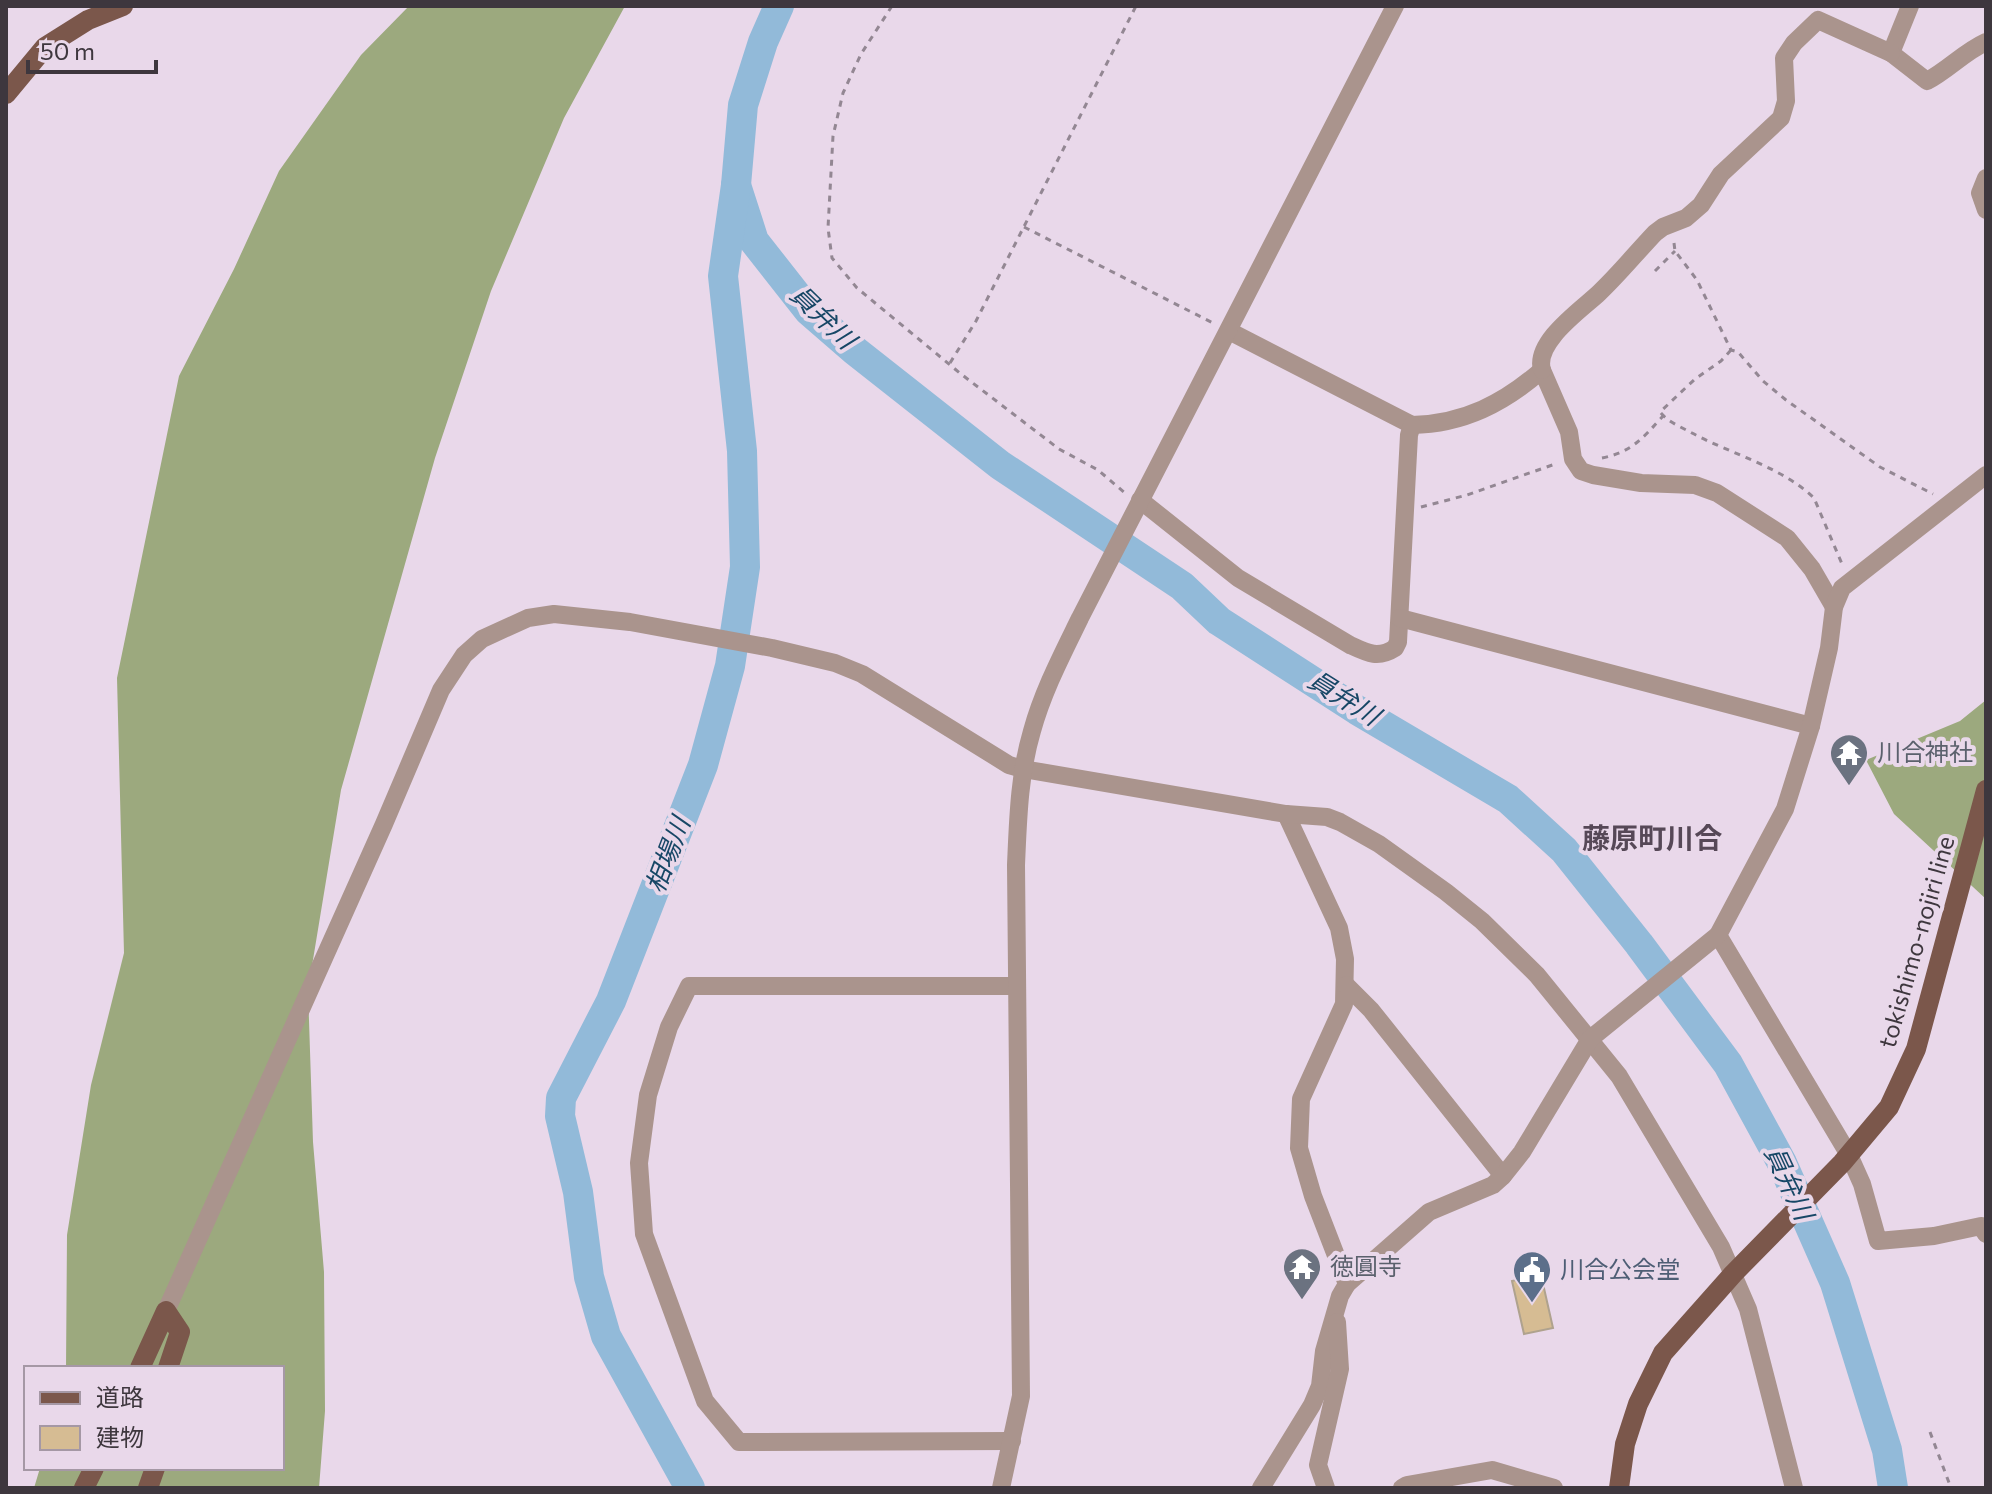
<svg xmlns="http://www.w3.org/2000/svg" width="1992" height="1494" font-family="Commissioner,'Noto Sans JP',sans-serif">
	<rect width="100%" height="100%" fill="#e9d8ea"/>
	<g fill="#9ca97e">
		<path d="M 409,6 L 625,6 L 564,118 L 491,291 L 435,458 L 341,790 L 308,990 L 313,1142 L 324,1272 L 325,1411 L 319,1488 L 34,1488 L 40,1468 L 282,1468 L 282,1368 L 66,1368 L 67,1235 L 91,1085 L 124,953 L 117,678 L 179,376 L 234,269 L 279,171 L 361,55 Z"/>
		<path d="M 1986,700 L 1986,899 L 1894,814 L 1866,760 L 1960,721 Z"/>
	</g>
	<g fill="none" stroke-linecap="round" stroke-linejoin="round">
		<g stroke="#92bad9" stroke-width="30">
			<path d="M 736,185 L 754,241 L 809,311 L 854,350 L 1000,465 L 1182,586 L 1219,621 L 1357,710 L 1508,799 L 1564,850 L 1639,944 L 1728,1064 L 1782,1163 L 1835,1283 L 1887,1450 L 1893,1488"/>
			<path d="M 690,1488 L 606,1336 L 589,1277 L 578,1192 L 560,1116 L 561,1098 L 611,1001 L 703,765 L 730,666 L 745,567 L 742,451 L 723,276 L 736,185 L 743,105 L 763,42 L 779,6"/>
		</g>
	</g>
	<path fill="#d6bc93" stroke="#afa28e" stroke-width="2" d="M 1541,1275 L 1553,1328 L 1524,1334 L 1512,1281 Z"/>
	<g fill="none" stroke-linecap="round" stroke-linejoin="round">
		<g stroke="#938793" stroke-width="3" stroke-dasharray="6 6" stroke-linecap="butt">
			<path d="M 892,6 L 861,54 L 843,93 L 833,136 L 828,228 L 832,258 L 857,288 L 961,374 L 1059,449 L 1098,470 L 1125,493"/>
			<path d="M 1024,227 L 1213,323"/>
			<path d="M 1674,243 L 1675,251 L 1697,280 L 1731,350 L 1738,352 L 1763,381 L 1786,400 L 1880,467 L 1933,494"/>
			<path d="M 1655,271 L 1675,251"/>
			<path d="M 1731,350 L 1721,361 L 1695,379 L 1660,412 C 1668,422 1681,427 1692,433 C 1731,454 1782,467 1814,498 L 1842,564"/>
			<path d="M 950,363 L 976,321 L 1136,6"/>
			<path d="M 1602,458 C 1632,452 1643,438 1663,416"/>
			<path d="M 1421,507 L 1467,495 L 1558,463"/>
			<path d="M 1930,1432 L 1951,1488"/>
		</g>
		<g stroke="#aa948d" stroke-width="18">
			<path d="M 1910,6 L 1891,53 L 1927,81 C 1948,70 1964,52 1986,42"/>
			<path d="M 1986,178 L 1980,193 L 1986,210"/>
			<path d="M 1229,331 L 1412,425 C 1464,424 1504,403 1542,370 L 1569,432 L 1573,459 L 1581,471 L 1593,475 L 1641,483 L 1695,485 L 1717,493 L 1787,538 L 1812,569 L 1834,607"/>
			<path d="M 1542,370 C 1534,342 1581,310 1599,293 C 1619,274 1636,253 1655,233 L 1663,227 L 1686,218 L 1701,205 L 1721,174 L 1781,118 L 1786,101 L 1784,58 L 1794,43 L 1818,20 L 1891,53"/>
			<path d="M 1140,500 L 1238,578 L 1350,645 C 1367,653 1378,659 1395,648 L 1398,642 L 1409,435 L 1412,425"/>
			<path d="M 1400,618 L 1811,726"/>
			<path d="M 1286,814 L 1339,928 L 1345,959 L 1344,1004 L 1301,1099 L 1299,1148 L 1313,1196 L 1347,1284"/>
			<path d="M 1718,935 L 1849,1155 L 1862,1184 L 1878,1241 L 1934,1236 L 1981,1226 L 1986,1234"/>
			<path d="M 1346,985 L 1371,1010 L 1503,1176"/>
			<path d="M 166,1311 L 384,824 L 441,690 L 464,655 L 482,639 L 528,618 L 554,614 L 630,622 L 772,648 L 835,663 L 862,674 L 1009,765 L 1023,769 L 1286,814 L 1327,817 L 1340,822 L 1379,844 L 1446,892 L 1482,921 L 1537,975 L 1619,1076 L 1721,1247 L 1748,1309 L 1794,1488"/>
			<path d="M 1012,1441 L 739,1442 L 705,1401 L 644,1234 L 639,1163 L 648,1095 L 669,1027 L 689,986 L 1017,986"/>
			<path d="M 1001,1488 L 1021,1396 L 1016,865 C 1018,820 1019,775 1032,731 C 1043,691 1062,655 1080,618 L 1395,6"/>
			<path d="M 1261,1488 L 1312,1405 L 1320,1386 L 1324,1351 L 1340,1296 L 1347,1284 L 1429,1212 L 1493,1185 L 1503,1176 L 1522,1152 L 1590,1039 L 1718,935 L 1785,809 L 1811,726 L 1829,648 L 1834,607 L 1842,588 L 1986,475"/>
			<path d="M 1326,1488 L 1318,1465 L 1340,1369 L 1337,1322"/>
			<path d="M 1402,1488 L 1407,1485 L 1492,1470 L 1554,1488"/>
		</g>
		<g stroke="#7b574b" stroke-width="20">
			<path d="M 6,94 L 45,47 L 88,20 L 123,6"/>
			<path d="M 140,1368 L 166,1311 L 180,1332 L 168,1368"/>
			<path d="M 84,1488 L 94,1468"/>
			<path d="M 148,1488 L 155,1468"/>
			<path d="M 1619,1488 L 1625,1444 L 1638,1404 L 1663,1353 L 1733,1274 L 1842,1163 L 1889,1107 L 1916,1049 L 1986,790"/>
		</g>
	</g>
	<defs>
		<g id="temple-pin" transform="scale(2)"><path d="M0 17L-7.5 6A9.5 9.5 0 1 1 7.5 6Z" fill="#6b7280" stroke="#e9d8ea"/><path d="M0-6L5-2H3V0L6.5 2.5H4V6H1.5V3h-3V6H-4V2.5H-6.5L-3 0V-2H-5Z" fill="#fff"/></g>
		<g id="civic-pin" transform="scale(2)"><path d="M0 17L-7.5 6A9.5 9.5 0 1 1 7.5 6Z" fill="#5c6f8a" stroke="#e9d8ea"/><path d="M-.6-6.5H3V-4.5H.6V-3L4-1V1h2V6H-6V1h2V-1L-.6-3ZM-1.2 2.5V6h2.4V2.5Z" fill="#fff"/></g>
	</defs>
	<g fill-rule="evenodd">
		<use href="#temple-pin" x="1849" y="753"/>
		<use href="#temple-pin" x="1302" y="1267"/>
		<use href="#civic-pin" x="1532" y="1270"/>
	</g>
	<g text-anchor="middle" stroke-width="8" stroke-linejoin="round" paint-order="stroke">
		<g font-size="24" fill="#5b616d" stroke="#e9d8ea" text-anchor="start">
			<text x="1877" y="761">川合神社</text>
			<text x="1330" y="1275">徳圓寺</text>
		</g>
		<g font-size="24" fill="#3e373e" stroke="#e9d8ea">
			<text transform="translate(1917 942) rotate(-74)" y="8">tokishimo-nojiri line</text>
		</g>
		<g font-size="24" fill="#4e5e75" stroke="#e9d8ea" text-anchor="start">
			<text x="1560" y="1278">川合公会堂</text>
		</g>
		<g font-size="26" font-style="italic" fill="#174766" stroke="#e9d8ea">
			<text transform="translate(823 317) rotate(44)" y="9">員弁川</text>
			<text transform="translate(1344 698) rotate(32)" y="9">員弁川</text>
			<text transform="translate(668 855) rotate(-69)" y="9">相場川</text>
			<text transform="translate(1789 1183) rotate(65)" y="9">員弁川</text>
		</g>
		<g font-size="28" font-weight="bold" fill="#564857" stroke="#e9d8ea">
			<text x="1652" y="848">藤原町川合</text>
		</g>
	</g>
	<rect width="1992" height="1494" fill="none" stroke="#3e373e" stroke-width="16"/>
	<rect x="24" y="1366" width="260" height="104" fill="#e9d8ea" stroke="#a598a5" stroke-width="2"/>
	<rect x="40" y="1392" width="40" height="12" fill="#7b574b" stroke="#a598a5" stroke-width="2"/>
	<text x="96" y="1406" font-size="24" fill="#3e373e">道路</text>
	<rect x="40" y="1426" width="40" height="24" fill="#d6bc93" stroke="#a598a5" stroke-width="2"/>
	<text x="96" y="1446" font-size="24" fill="#3e373e">建物</text>
	<path d="M28 60v12h128v-12" fill="none" stroke="#3e373e" stroke-width="4"/>
	<text x="40" y="60" font-size="24" fill="#3e373e" stroke="#e9d8ea" stroke-width="6" paint-order="stroke">50 m</text>
</svg>
